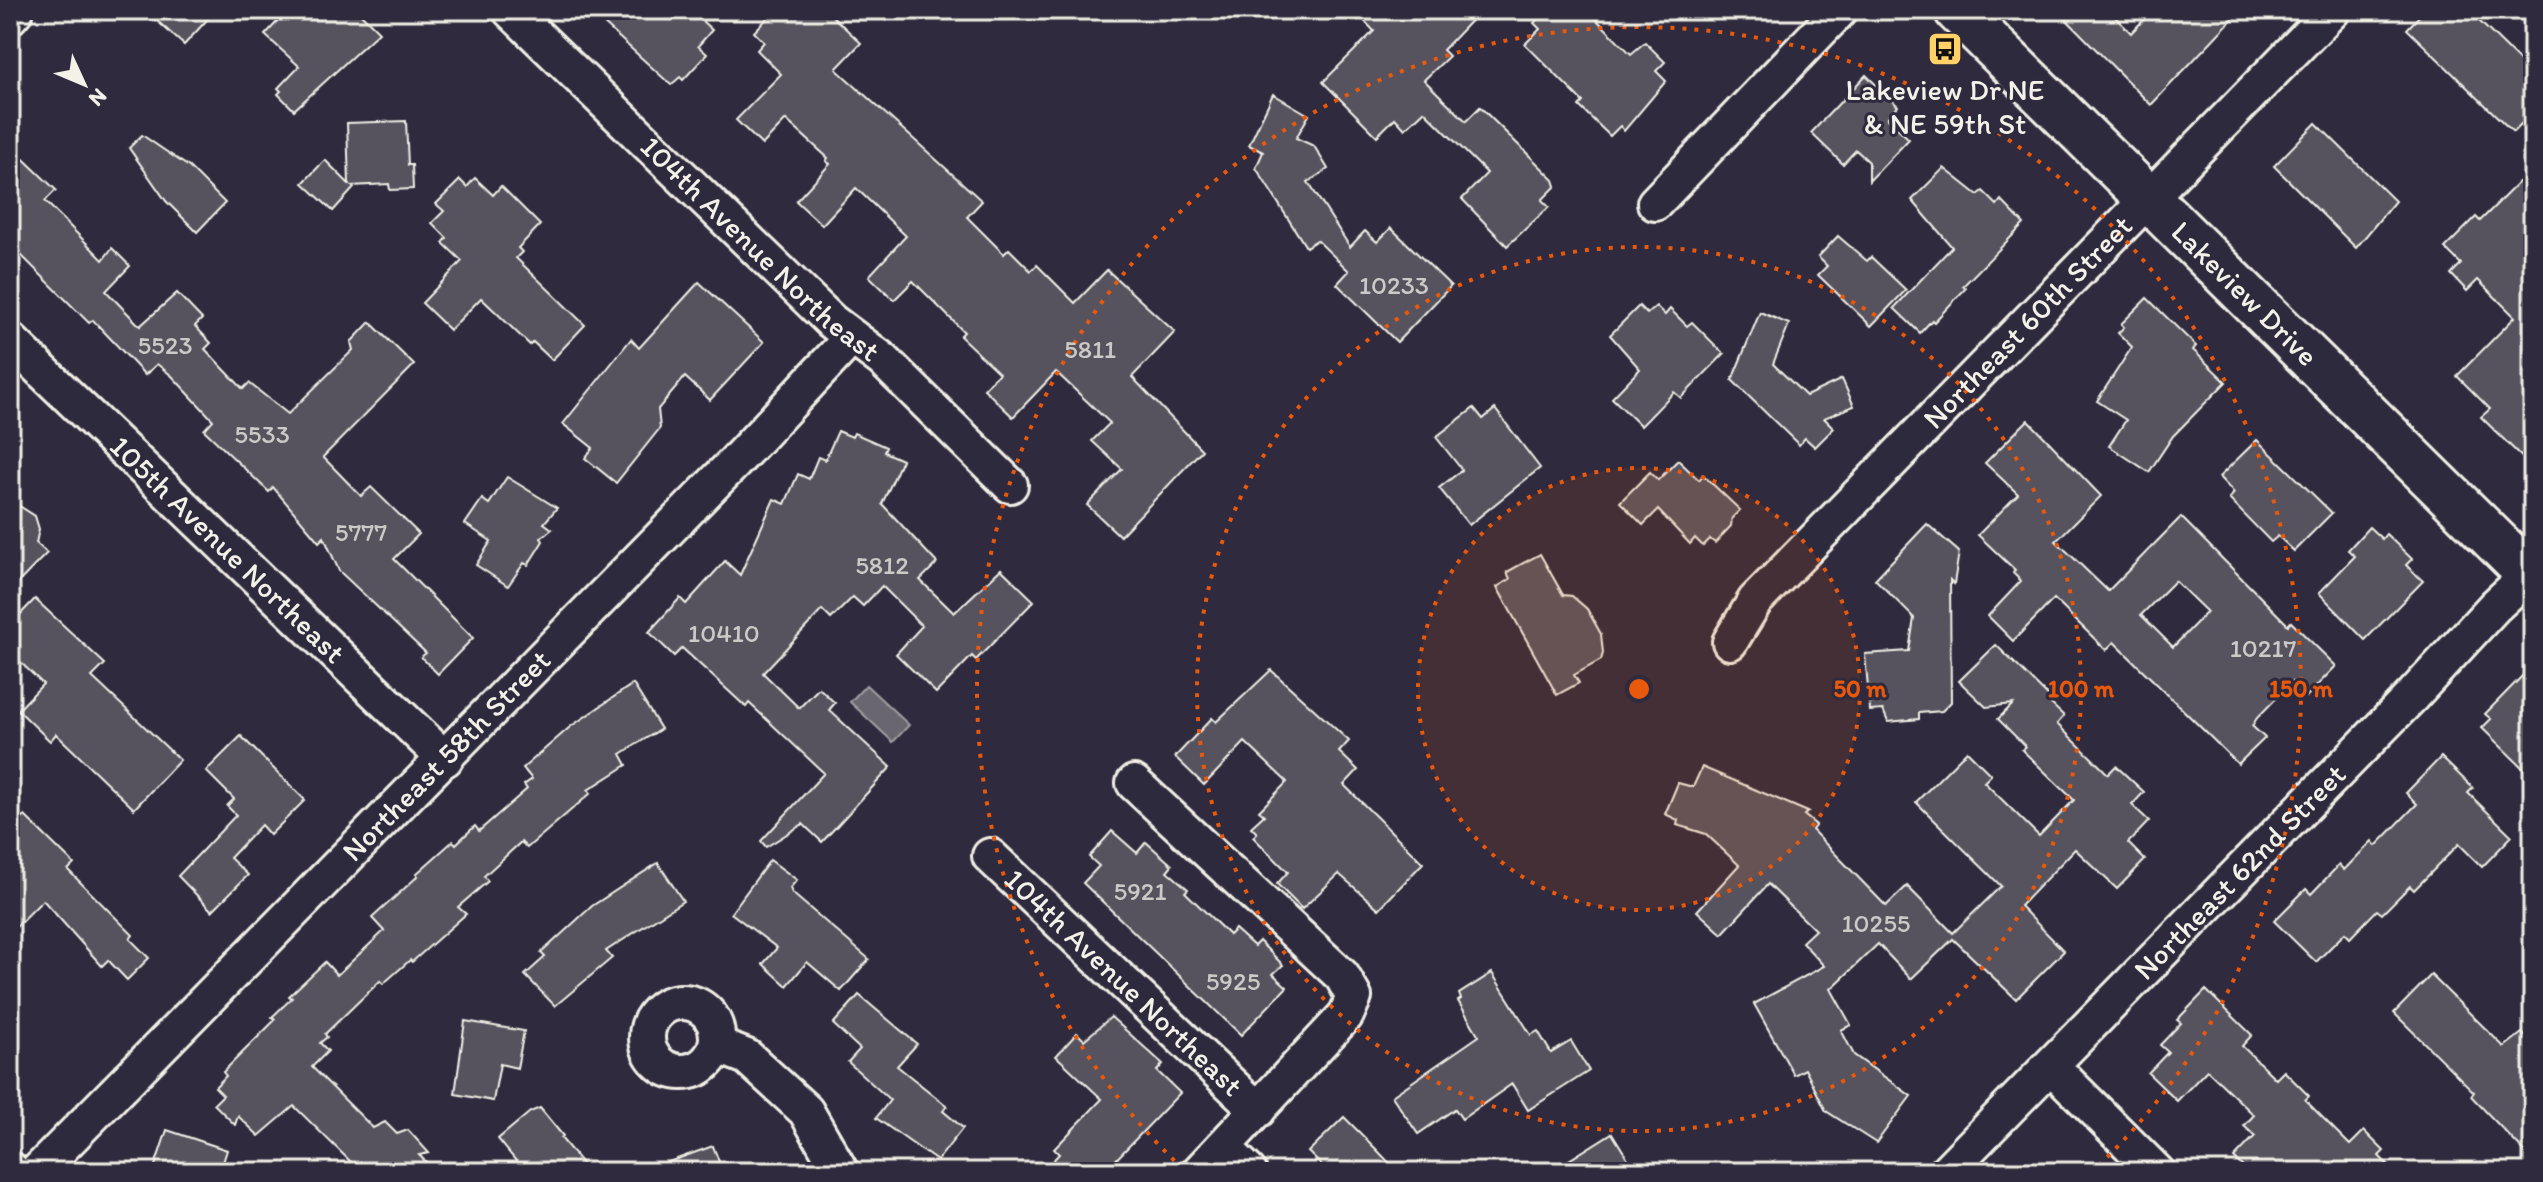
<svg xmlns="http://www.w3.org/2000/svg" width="2543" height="1182" font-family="Itim,sans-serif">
	<rect width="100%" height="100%" fill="#2f2a3d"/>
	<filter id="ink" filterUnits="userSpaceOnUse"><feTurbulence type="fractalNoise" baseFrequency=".0125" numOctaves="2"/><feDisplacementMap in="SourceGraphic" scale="16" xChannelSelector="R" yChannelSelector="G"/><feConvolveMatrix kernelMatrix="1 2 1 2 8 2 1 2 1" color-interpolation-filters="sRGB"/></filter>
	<g filter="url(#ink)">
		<path fill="#6a6670" stroke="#a19ea0" stroke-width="2" d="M 866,685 L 909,725 L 893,742 L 850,702 Z"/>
		<g fill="#56525f" stroke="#f4f1e8" stroke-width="2" fill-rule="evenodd">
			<path d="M 145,10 L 216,10 L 184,45 Z"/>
			<path d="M 288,10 L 357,10 L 379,32 L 294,110 L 278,94 L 281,91 L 278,88 L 299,66 L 265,35 Z"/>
			<path d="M 589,10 L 690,10 L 712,30 L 698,46 L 707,54 L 683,80 L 680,77 L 671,85 Z"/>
			<path d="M 775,10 L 826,10 L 861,43 L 836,69 L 982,201 L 967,217 L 1004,254 L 1009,249 L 1031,271 L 1037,265 L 1075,303 L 1107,270 L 1175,332 L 1132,377 L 1202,450 L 1120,536 L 1087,505 L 1122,469 L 1092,441 L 1110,423 L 1056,372 L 1013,417 L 984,389 L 999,373 L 960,336 L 964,332 L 913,281 L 894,300 L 869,276 L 906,236 L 856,188 L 822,225 L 796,201 L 830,164 L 826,161 L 828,158 L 786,120 L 762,145 L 736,120 L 781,74 L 757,50 L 764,42 L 754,32 Z"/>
			<path d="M 1354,10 L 1481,10 L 1443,50 L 1449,56 L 1424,80 L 1466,121 L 1480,107 L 1554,180 L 1556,186 L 1542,200 L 1549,207 L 1507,246 L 1462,199 L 1487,173 L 1424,111 L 1405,129 L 1395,118 L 1377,136 L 1323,82 L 1374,31 Z"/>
			<path d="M 1546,10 L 1587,10 L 1631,54 L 1645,42 L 1665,62 L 1656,71 L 1666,81 L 1624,131 L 1620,126 L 1610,136 L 1579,106 L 1583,102 L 1525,44 L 1540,29 L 1534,23 Z"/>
			<path d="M 2057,10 L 2108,10 L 2131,33 L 2153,10 L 2241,10 L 2151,105 Z"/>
			<path d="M 2425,10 L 2468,10 L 2533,74 L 2533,112 L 2513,132 L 2407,29 Z"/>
			<path d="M 1866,75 L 1898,106 L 1887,118 L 1909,139 L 1869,181 L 1869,162 L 1856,150 L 1843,164 L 1811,133 Z"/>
			<path d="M 1273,94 L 1309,115 L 1296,138 L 1314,146 L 1328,169 L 1308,182 L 1350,247 L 1365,231 L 1377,242 L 1391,228 L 1451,286 L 1397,342 L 1337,284 L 1349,271 L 1317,240 L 1306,247 L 1256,168 L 1263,152 L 1249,145 Z"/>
			<path d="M 406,121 L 408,165 L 412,165 L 413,189 L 390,190 L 389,184 L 352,186 L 354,188 L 333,211 L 303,183 L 325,160 L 349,184 L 347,123 Z"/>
			<path d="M 2316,123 L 2395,201 L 2356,248 L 2274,166 Z"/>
			<path d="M 142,135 L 189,167 L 225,203 L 197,232 L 166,201 L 129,148 Z"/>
			<path d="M 10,146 L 56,190 L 45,201 L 103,260 L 112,248 L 130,266 L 106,291 L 140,326 L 177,293 L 202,319 L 195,326 L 211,343 L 205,349 L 243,389 L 249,383 L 288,414 L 353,350 L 351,342 L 370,322 L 414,365 L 323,457 L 361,496 L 371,487 L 419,534 L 394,559 L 473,638 L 438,674 L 421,657 L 426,653 L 339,571 L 324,537 L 319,542 L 273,487 L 269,492 L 204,430 L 213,420 L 172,376 L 157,364 L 145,375 L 93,320 L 89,323 L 10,244 Z"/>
			<path d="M 1944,168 L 1978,195 L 1983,191 L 1997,205 L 2001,200 L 2024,224 L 1963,286 L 1966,288 L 1934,322 L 1932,320 L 1920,333 L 1894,308 L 1952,247 L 1912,200 Z"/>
			<path d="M 2533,168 L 2533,468 L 2481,417 L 2490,409 L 2457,376 L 2515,317 L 2478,280 L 2467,291 L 2451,274 L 2461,264 L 2445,248 L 2476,217 L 2480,221 Z"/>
			<path d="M 475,178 L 493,195 L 501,186 L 540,225 L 518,248 L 522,252 L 516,258 L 585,325 L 552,360 L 533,342 L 530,345 L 481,298 L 450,330 L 422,303 L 462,261 L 443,243 L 447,238 L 432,223 L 444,211 L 436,204 L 460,180 L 467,187 Z"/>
			<path d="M 1838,236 L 1867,261 L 1871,257 L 1906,290 L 1871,326 L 1818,275 L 1827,266 L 1818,257 Z"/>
			<path d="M 699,282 L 764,342 L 710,400 L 685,377 L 658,409 L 660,428 L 616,483 L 585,458 L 593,448 L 563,424 L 631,339 L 639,348 Z"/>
			<path d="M 2147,298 L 2196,346 L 2193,350 L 2226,382 L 2173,436 L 2149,472 L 2109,446 L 2126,420 L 2097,401 L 2132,347 L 2118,333 L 2124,327 L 2121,324 Z"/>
			<path d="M 1639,306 L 1647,314 L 1656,306 L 1665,315 L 1670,309 L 1687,326 L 1692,322 L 1724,354 L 1681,398 L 1674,392 L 1641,426 L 1612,398 L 1640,369 L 1610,335 Z"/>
			<path d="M 1760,312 L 1789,324 L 1773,364 L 1806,396 L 1842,379 L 1854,406 L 1824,418 L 1834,428 L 1815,447 L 1805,438 L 1799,445 L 1732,380 Z"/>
			<path d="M 1474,408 L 1483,419 L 1495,409 L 1540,468 L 1469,525 L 1439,488 L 1462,470 L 1436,437 Z"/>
			<path d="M 2028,420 L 2101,496 L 2056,541 L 2108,591 L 2181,517 L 2288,625 L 2291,622 L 2336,666 L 2306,697 L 2292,682 L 2257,718 L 2252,726 L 2265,738 L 2238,764 L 2114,642 L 2106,650 L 2054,599 L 2013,641 L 1988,616 L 2021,581 L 2013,573 L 2015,570 L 1978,535 L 2018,494 L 1985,463 ZM 2175,581 L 2207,612 L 2173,647 L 2141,615 Z"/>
			<path d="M 838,431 L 852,437 L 854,433 L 886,447 L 884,452 L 902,460 L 882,504 L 937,563 L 920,580 L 954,613 L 1001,569 L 1034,601 L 976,660 L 972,656 L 936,693 L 896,654 L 922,626 L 882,586 L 863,606 L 853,597 L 831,619 L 822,610 L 763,673 L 799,708 L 819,688 L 835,703 L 829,710 L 891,767 L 822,842 L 803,824 L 766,847 L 761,841 L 824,773 L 749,703 L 746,707 L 682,648 L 674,656 L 649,632 L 680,598 L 686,604 L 725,561 L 740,575 L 774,499 L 785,504 L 798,474 L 809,479 L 818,457 L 825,460 Z"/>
			<path d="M 2257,440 L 2332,513 L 2294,551 L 2278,536 L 2271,542 L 2229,499 L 2234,493 L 2219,477 Z"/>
			<path d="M 1678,460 L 1699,480 L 1703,475 L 1740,510 L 1732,518 L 1731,526 L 1715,543 L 1710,539 L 1703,546 L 1695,538 L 1690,544 L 1658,510 L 1643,525 L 1620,502 L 1650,472 L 1658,480 Z"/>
			<path d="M 507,477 L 557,508 L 544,523 L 552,529 L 541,538 L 543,541 L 528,565 L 524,563 L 508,586 L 476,565 L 491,541 L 465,524 L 482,499 L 489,504 Z"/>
			<path d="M 10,500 L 35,516 L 39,529 L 36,543 L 47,553 L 10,591 Z"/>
			<path d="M 1927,524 L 1959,552 L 1954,584 L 1950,580 L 1951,702 L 1942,711 L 1919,713 L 1919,719 L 1888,722 L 1883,710 L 1870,711 L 1865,654 L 1909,651 L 1914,618 L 1875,579 Z"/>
			<path d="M 2369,527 L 2382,539 L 2386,534 L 2412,559 L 2406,565 L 2423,581 L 2365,640 L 2319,593 L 2355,556 L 2348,550 Z"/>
			<path d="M 1540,554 L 1563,595 L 1572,596 L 1587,609 L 1601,634 L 1603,653 L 1601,660 L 1574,675 L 1579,683 L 1557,695 L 1497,587 L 1510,579 L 1507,572 Z"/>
			<path d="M 35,599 L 105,664 L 92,677 L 180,760 L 134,809 L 56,734 L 50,741 L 18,710 L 43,684 L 10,652 L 10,625 Z"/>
			<path d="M 1996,645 L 2053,701 L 2050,703 L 2064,716 L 2057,724 L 2108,774 L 2116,766 L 2144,792 L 2132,805 L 2149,821 L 2128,843 L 2145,860 L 2117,889 L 2075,849 L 2020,906 L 2064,951 L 2016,999 L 1953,939 L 1911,979 L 1878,944 L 1831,989 L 1851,1025 L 1841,1030 L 1854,1055 L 1911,1096 L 1876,1143 L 1826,1111 L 1805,1069 L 1794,1075 L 1754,1004 L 1824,966 L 1802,942 L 1815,930 L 1768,884 L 1722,934 L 1697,911 L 1739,865 L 1706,834 L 1677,825 L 1678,820 L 1665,814 L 1678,783 L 1693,787 L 1702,767 L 1808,812 L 1804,815 L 1816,825 L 1812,830 L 1886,906 L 1907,886 L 1953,933 L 2001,886 L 1916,802 L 1967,751 L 1991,775 L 1984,782 L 2039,836 L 2074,800 L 2022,750 L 2025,746 L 1998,719 L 2013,704 L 1986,707 L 1959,681 Z"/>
			<path d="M 2533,665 L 2533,778 L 2482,728 L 2491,719 L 2485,714 Z"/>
			<path d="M 1271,670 L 1349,741 L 1339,752 L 1358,770 L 1344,785 L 1423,863 L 1379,909 L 1339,874 L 1302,909 L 1277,884 L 1288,872 L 1253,837 L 1257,833 L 1251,827 L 1264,815 L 1259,811 L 1287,782 L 1245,742 L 1204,785 L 1175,757 L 1212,718 L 1216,722 Z"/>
			<path d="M 633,684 L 661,729 L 621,754 L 627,765 L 588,790 L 591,793 L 527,848 L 521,842 L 484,876 L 488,881 L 458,907 L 466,914 L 412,962 L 410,960 L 383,984 L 380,981 L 325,1034 L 327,1037 L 320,1043 L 328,1051 L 312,1067 L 373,1128 L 385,1122 L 397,1134 L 408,1130 L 429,1153 L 419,1155 L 436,1172 L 361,1172 L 294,1106 L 259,1136 L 238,1116 L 235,1125 L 214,1104 L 223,1095 L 215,1087 L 226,1076 L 223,1072 L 275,1020 L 272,1017 L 292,998 L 289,996 L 325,962 L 337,975 L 384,931 L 372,918 L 418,876 L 416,874 L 453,841 L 456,844 L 475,826 L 479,831 L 527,789 L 524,785 L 532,779 L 523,768 L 570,727 Z"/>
			<path d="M 241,736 L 305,800 L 270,835 L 261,825 L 230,858 L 248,875 L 212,911 L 178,876 L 236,815 L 227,806 L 234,799 L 206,771 Z"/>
			<path d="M 2441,757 L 2473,788 L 2468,793 L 2512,836 L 2482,867 L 2459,844 L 2414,890 L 2410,886 L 2382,914 L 2377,910 L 2350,938 L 2345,933 L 2316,962 L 2274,921 L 2306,889 L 2311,894 L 2339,865 L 2344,870 L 2372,841 L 2376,846 L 2417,804 L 2406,793 Z"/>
			<path d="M 25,816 L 74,864 L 68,870 L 133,935 L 130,939 L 149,958 L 127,980 L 108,960 L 102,966 L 43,900 L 10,933 L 10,831 Z"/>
			<path d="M 1112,831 L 1137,853 L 1146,842 L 1172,865 L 1167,871 L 1188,889 L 1185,892 L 1229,935 L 1235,929 L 1254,946 L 1259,941 L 1283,965 L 1273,974 L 1287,987 L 1241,1035 L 1083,883 L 1099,866 L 1089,857 Z"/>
			<path d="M 770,860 L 797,880 L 790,888 L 792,893 L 869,959 L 841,991 L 807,962 L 787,986 L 763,964 L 777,948 L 731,913 Z"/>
			<path d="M 658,863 L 683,901 L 606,951 L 612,958 L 555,1006 L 525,975 L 545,957 L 541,953 L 592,906 Z"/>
			<path d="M 1492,973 L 1531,1035 L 1538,1031 L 1551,1053 L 1571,1041 L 1589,1071 L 1528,1110 L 1512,1084 L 1462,1119 L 1455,1109 L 1418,1134 L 1392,1096 L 1479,1036 L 1458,1001 L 1461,999 L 1459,994 Z"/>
			<path d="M 2431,975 L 2504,1047 L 2522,1033 L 2533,1044 L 2533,1161 L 2471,1096 L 2474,1092 L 2394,1013 Z"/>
			<path d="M 2206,990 L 2252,1035 L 2242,1046 L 2276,1079 L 2284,1071 L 2309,1096 L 2305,1100 L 2350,1145 L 2364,1131 L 2384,1151 L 2379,1156 L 2395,1172 L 2248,1172 L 2234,1158 L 2255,1136 L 2244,1126 L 2254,1115 L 2207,1070 L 2177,1101 L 2148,1073 L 2168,1052 L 2160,1045 L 2181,1023 L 2177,1020 Z"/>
			<path d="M 859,995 L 917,1044 L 897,1066 L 947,1106 L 943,1111 L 963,1128 L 937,1161 L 876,1118 L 890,1100 L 848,1062 L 860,1049 L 833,1024 Z"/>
			<path d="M 1111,1017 L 1163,1064 L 1157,1071 L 1180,1093 L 1104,1172 L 1042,1172 L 1059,1154 L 1054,1149 L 1102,1099 L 1056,1056 L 1077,1033 L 1084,1040 Z"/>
			<path d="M 465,1021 L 524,1031 L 517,1068 L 500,1064 L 493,1101 L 455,1094 Z"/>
			<path d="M 540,1108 L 563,1136 L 561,1138 L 589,1172 L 525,1172 L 498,1139 L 530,1112 Z"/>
			<path d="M 1344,1117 L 1375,1148 L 1398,1172 L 1328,1172 L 1308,1152 Z"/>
			<path d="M 167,1130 L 227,1150 L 220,1172 L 153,1172 Z"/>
			<path d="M 1612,1133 L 1636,1172 L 1550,1172 Z"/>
			<path d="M 713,1146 L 723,1172 L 649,1172 L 649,1169 Z"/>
		</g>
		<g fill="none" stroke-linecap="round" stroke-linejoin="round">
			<g stroke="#f4f1e8" stroke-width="40">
				<g id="street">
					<path id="s1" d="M 510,10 L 801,292 L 831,321 L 883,360 L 1010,485"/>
					<path d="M 10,17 L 16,10"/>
					<path d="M 1655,203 L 1840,10"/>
					<path id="s2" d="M 10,340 L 445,759"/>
					<path id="s3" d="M 1730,642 L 1755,601 L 2333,10"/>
					<path d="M 1134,783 L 1342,976 L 1354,997 L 1346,1015 L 1199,1172"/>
					<path id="s4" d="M 990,856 L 1258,1110"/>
					<circle cx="682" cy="1037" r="35"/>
					<path d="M 716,1045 L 747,1057 L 806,1111 L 841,1172"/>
					<path d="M 2052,1067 L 2157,1172"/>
					<path d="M 1223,1147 L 1249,1172"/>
					<path d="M 10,1169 L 13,1172"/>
					<path id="s5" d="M 37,1172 L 735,462 L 852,337"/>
					<path id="s6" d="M 1946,1172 L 2413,695 L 2495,606 L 2533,571"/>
				</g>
			</g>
			<g stroke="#f4f1e8" stroke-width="50">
				<g id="secondary">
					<path id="s7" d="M 1957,10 L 2533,578"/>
				</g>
			</g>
			<use href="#street" stroke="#2f2a3d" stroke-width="34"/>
			<use href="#secondary" stroke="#2f2a3d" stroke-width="44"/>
		</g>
	</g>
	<circle cx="1639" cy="689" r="221" fill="#e8590c" fill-opacity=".12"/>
	<g fill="none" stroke="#e8590c" stroke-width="4" stroke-dasharray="4 8">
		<circle cx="1639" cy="689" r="221"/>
		<circle cx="1639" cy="689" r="442"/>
		<path d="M1183 1169A662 662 0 1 1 2095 1169"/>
	</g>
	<defs>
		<g id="bus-square" transform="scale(1.8)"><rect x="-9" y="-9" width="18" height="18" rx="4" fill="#ffd166" stroke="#2f2a3d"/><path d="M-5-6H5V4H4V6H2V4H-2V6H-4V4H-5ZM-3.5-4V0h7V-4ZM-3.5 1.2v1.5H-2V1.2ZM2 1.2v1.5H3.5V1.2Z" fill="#111"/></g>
	</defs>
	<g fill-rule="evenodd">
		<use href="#bus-square" x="1945" y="49"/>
	</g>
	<g text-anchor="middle" stroke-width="6" stroke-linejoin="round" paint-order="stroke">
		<g font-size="26" fill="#ccc9c6">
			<text x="1394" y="294">10233</text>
			<text x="165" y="354">5523</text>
			<text x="1090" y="358">5811</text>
			<text x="262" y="443">5533</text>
			<text x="361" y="541">5777</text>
			<text x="882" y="574">5812</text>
			<text x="724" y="642">10410</text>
			<text x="2263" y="657">10217</text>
			<text x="1140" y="900">5921</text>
			<text x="1876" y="932">10255</text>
			<text x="1233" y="990">5925</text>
		</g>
		<g font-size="30" fill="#f4f1e8" stroke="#2f2a3d">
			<text x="1945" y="100">Lakeview Dr NE<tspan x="1945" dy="34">&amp; NE 59th St</tspan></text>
		</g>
		<g font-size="30" fill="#f4f1e8" stroke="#2f2a3d">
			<text dy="10" stroke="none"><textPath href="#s1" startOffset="346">104th Avenue Northeast</textPath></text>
			<text dy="10" stroke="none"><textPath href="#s7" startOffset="404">Lakeview Drive</textPath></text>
			<text dy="10" stroke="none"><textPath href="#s3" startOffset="438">Northeast 60th Street</textPath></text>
			<text dy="10" stroke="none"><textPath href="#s2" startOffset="302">105th Avenue Northeast</textPath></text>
			<text dy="10" stroke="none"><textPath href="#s5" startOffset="584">Northeast 58th Street</textPath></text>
			<text dy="10" stroke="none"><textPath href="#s6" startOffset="420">Northeast 62nd Street</textPath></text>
			<text dy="10" stroke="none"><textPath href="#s4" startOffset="184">104th Avenue Northeast</textPath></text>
		</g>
	</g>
	<circle cx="1639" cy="689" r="12" fill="#e8590c" stroke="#2f2a3d" stroke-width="4"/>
	<g font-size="24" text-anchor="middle" font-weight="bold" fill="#e8590c" stroke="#2f2a3d" stroke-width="6" stroke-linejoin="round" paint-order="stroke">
		<text x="1860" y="697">50 m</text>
		<text x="2081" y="697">100 m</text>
		<text x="2301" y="697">150 m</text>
	</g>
	<rect width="2543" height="1182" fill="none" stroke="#2f2a3d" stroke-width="40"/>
	<rect x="20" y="20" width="2503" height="1142" fill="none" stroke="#f4f1e8" stroke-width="3" filter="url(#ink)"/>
	<g transform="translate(84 84) rotate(134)" stroke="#2f2a3d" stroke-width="6" paint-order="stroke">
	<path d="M0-6L14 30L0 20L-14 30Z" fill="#f4f1e8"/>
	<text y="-12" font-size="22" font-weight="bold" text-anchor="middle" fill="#f4f1e8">N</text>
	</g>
</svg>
